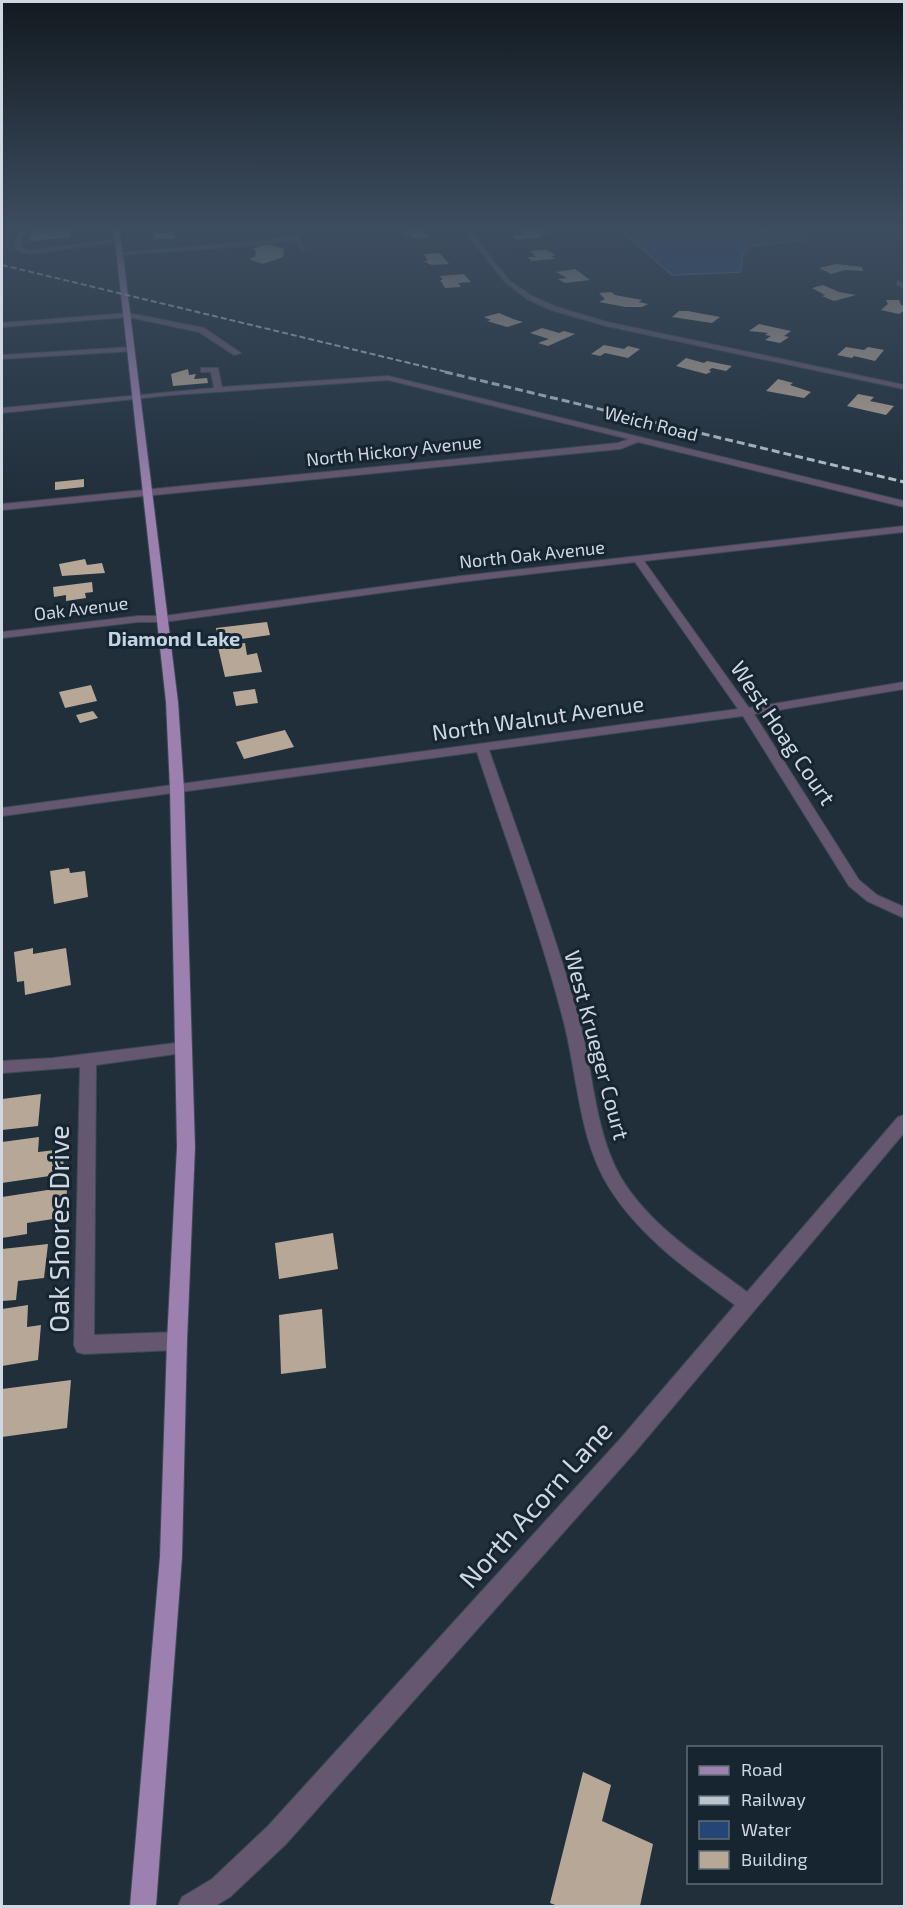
<svg xmlns="http://www.w3.org/2000/svg" width="906" height="1908" font-family="'Exo 2',sans-serif">
	<rect width="100%" height="100%" fill="#212f3b"/>
	<path fill="#244676" stroke="#577296" stroke-width="1.5" d="M 622,231 L 788,231 L 807,237 L 806,240 L 749,246 L 742,257 L 741,272 L 672,275 Z"/>
	<g fill="#b7a797">
		<path d="M 31,231 L 68,231 L 71,237 L 30,241 Z"/>
		<path d="M 405,231 L 422,231 L 428,237 L 413,238 L 411,235 L 403,235 L 401,232 Z"/>
		<path d="M 521,231 L 544,231 L 546,235 L 541,235 L 541,238 L 515,239 L 513,236 L 524,235 Z"/>
		<path d="M 173,232 L 176,238 L 154,239 L 154,234 Z"/>
		<path d="M 267,244 L 284,249 L 283,257 L 263,264 L 249,259 L 255,257 L 256,250 L 252,249 Z"/>
		<path d="M 546,250 L 556,255 L 551,256 L 555,259 L 531,261 L 528,257 L 536,257 L 530,251 Z"/>
		<path d="M 440,253 L 449,264 L 432,265 L 423,261 L 428,261 L 424,254 Z"/>
		<path d="M 836,264 L 862,267 L 863,271 L 845,270 L 831,274 L 819,268 Z"/>
		<path d="M 575,269 L 590,280 L 565,283 L 558,279 L 567,278 L 556,272 Z"/>
		<path d="M 464,274 L 471,282 L 458,283 L 461,287 L 445,288 L 440,280 L 443,280 L 440,276 Z"/>
		<path d="M 823,285 L 839,292 L 856,295 L 834,301 L 822,296 L 825,295 L 812,288 Z"/>
		<path d="M 611,292 L 615,295 L 642,300 L 639,302 L 648,304 L 642,307 L 626,307 L 599,302 L 605,299 L 599,293 Z"/>
		<path d="M 886,300 L 899,300 L 901,305 L 904,306 L 904,311 L 899,314 L 881,310 L 888,304 Z"/>
		<path d="M 679,311 L 688,311 L 720,317 L 712,323 L 672,317 Z"/>
		<path d="M 499,313 L 513,319 L 523,322 L 507,327 L 487,321 L 491,320 L 484,317 Z"/>
		<path d="M 759,324 L 791,331 L 784,336 L 789,337 L 780,343 L 765,340 L 771,336 L 765,335 L 768,333 L 749,331 Z"/>
		<path d="M 542,328 L 559,333 L 564,331 L 575,334 L 548,346 L 538,343 L 549,339 L 530,333 Z"/>
		<path d="M 604,345 L 624,349 L 628,346 L 640,349 L 628,358 L 605,353 L 600,356 L 591,354 Z"/>
		<path d="M 846,347 L 864,350 L 868,347 L 884,350 L 875,361 L 854,356 L 852,358 L 837,355 Z"/>
		<path d="M 686,358 L 704,363 L 707,361 L 732,366 L 726,371 L 712,368 L 709,370 L 711,372 L 706,374 L 676,366 Z"/>
		<path d="M 188,369 L 189,375 L 196,374 L 194,379 L 207,378 L 208,383 L 173,386 L 171,374 Z"/>
		<path d="M 778,379 L 793,383 L 790,385 L 811,392 L 804,398 L 766,391 Z"/>
		<path d="M 858,394 L 874,397 L 870,401 L 894,406 L 886,415 L 847,406 Z"/>
		<path d="M 84,479 L 84,487 L 55,490 L 55,482 Z"/>
		<path d="M 85,559 L 87,565 L 102,563 L 105,573 L 62,576 L 59,564 Z"/>
		<path d="M 92,582 L 93,592 L 85,593 L 86,598 L 66,601 L 66,595 L 54,597 L 53,587 Z"/>
		<path d="M 267,622 L 270,635 L 219,642 L 216,628 Z"/>
		<path d="M 245,643 L 247,655 L 257,653 L 262,672 L 225,677 L 218,647 Z"/>
		<path d="M 91,685 L 97,701 L 65,708 L 59,692 Z"/>
		<path d="M 255,689 L 258,703 L 236,706 L 233,692 Z"/>
		<path d="M 93,711 L 98,718 L 80,723 L 76,715 Z"/>
		<path d="M 285,730 L 294,747 L 244,759 L 236,742 Z"/>
		<path d="M 69,868 L 70,873 L 85,871 L 88,897 L 54,904 L 50,871 Z"/>
		<path d="M 33,948 L 33,954 L 66,948 L 71,985 L 25,995 L 24,981 L 17,982 L 14,952 Z"/>
		<path d="M 41,1094 L 38,1126 L 2,1130 L 2,1099 Z"/>
		<path d="M 39,1137 L 38,1152 L 64,1149 L 63,1174 L 2,1183 L 2,1142 Z"/>
		<path d="M 67,1187 L 66,1217 L 27,1223 L 27,1234 L 2,1238 L 2,1197 Z"/>
		<path d="M 333,1233 L 338,1269 L 279,1279 L 275,1243 Z"/>
		<path d="M 48,1244 L 44,1278 L 18,1281 L 16,1300 L 2,1301 L 2,1249 Z"/>
		<path d="M 28,1305 L 27,1327 L 41,1325 L 38,1360 L 2,1366 L 2,1309 Z"/>
		<path d="M 322,1309 L 326,1368 L 281,1374 L 279,1315 Z"/>
		<path d="M 71,1380 L 67,1428 L 2,1437 L 2,1389 Z"/>
		<path d="M 583,1772 L 611,1785 L 602,1821 L 653,1844 L 640,1906 L 558,1906 L 550,1903 Z"/>
	</g>
	<g fill="none" stroke-linecap="round" stroke-linejoin="round">
		<g stroke="#3d4a55" stroke-width="2">
			<g id="minor">
				<path d="M 19,231 L 25,231 L 20,244 L 23,249 L 30,250 L 118,239 L 121,241 L 30,254 L 18,251 L 14,244 Z"/>
				<path d="M 464,231 L 470,231 L 510,281 L 532,296 L 557,307 L 607,322 L 904,385 L 904,389 L 606,326 L 551,310 L 527,299 L 506,283 Z"/>
				<path d="M 296,235 L 305,250 L 301,250 L 294,239 L 259,245 L 119,255 L 116,253 L 259,241 Z"/>
				<path d="M 898,281 L 904,284 L 904,288 L 896,284 Z"/>
				<path d="M 128,313 L 204,328 L 241,353 L 234,355 L 199,332 L 128,317 L 2,327 L 2,323 Z"/>
				<path d="M 131,347 L 134,351 L 2,359 L 2,355 Z"/>
				<path d="M 201,368 L 218,368 L 222,387 L 388,376 L 904,501 L 904,507 L 638,442 L 620,449 L 2,510 L 2,504 L 618,443 L 629,439 L 388,380 L 172,395 L 2,413 L 2,408 L 214,388 L 211,372 L 201,372 Z"/>
				<path d="M 904,526 L 904,532 L 644,561 L 749,708 L 904,682 L 904,689 L 754,714 L 859,880 L 877,895 L 904,907 L 904,918 L 867,901 L 849,886 L 743,716 L 489,750 C 520,839 553,927 579,1018 C 593,1069 594,1129 620,1176 C 649,1226 702,1258 747,1292 L 898,1117 L 904,1115 L 904,1133 L 635,1452 L 286,1844 L 230,1897 L 215,1906 L 178,1906 L 182,1897 L 212,1879 L 268,1826 L 621,1438 L 735,1305 C 689,1271 641,1238 610,1189 C 578,1139 578,1075 563,1019 C 540,929 506,841 477,752 L 2,816 L 2,808 L 738,709 L 635,562 L 461,582 L 164,622 L 138,622 L 2,638 L 2,632 L 138,616 L 164,616 L 461,576 Z"/>
				<path d="M 184,1042 L 190,1044 L 192,1048 L 190,1052 L 96,1065 L 94,1335 L 177,1332 L 184,1334 L 187,1341 L 184,1348 L 177,1350 L 84,1354 L 77,1352 L 74,1345 L 80,1067 L 2,1073 L 2,1061 L 53,1058 Z"/>
			</g>
		</g>
		<g stroke="#3d4a55" stroke-width="2">
			<path id="major" d="M 114,231 L 120,231 L 178,702 L 184,789 L 195,1147 L 187,1341 L 182,1557 L 156,1906 L 130,1906 L 160,1557 L 167,1341 L 177,1147 L 170,789 L 166,702 Z"/>
		</g>
		<use href="#minor" fill="#65576f" fill-rule="evenodd"/>
		<use href="#major" fill="#9c80af" fill-rule="evenodd"/>
		<path stroke="#bbc5cd" stroke-width="2" stroke-dasharray="6 3" stroke-linecap="butt" d="M 2,265 L 451,373"/>
		<path stroke="#bbc5cd" stroke-width="3" stroke-dasharray="8 4" stroke-linecap="butt" d="M 445,372 L 904,482"/>
	</g>
	<linearGradient id="sky" x2="0" y2="1"><stop stop-color="#121a20"/><stop offset="0.46" stop-color="#3d4d60"/><stop offset="1" stop-color="#3d4d60" stop-opacity="0"/></linearGradient>
	<rect width="906" height="498" fill="url(#sky)"/>
	<g text-anchor="middle" stroke-width="6" stroke-linejoin="round" paint-order="stroke">
		<g font-size="18" fill="#cfd8e0" stroke="#172531">
			<text transform="translate(651 424) rotate(14)" y="6">Weich Road</text>
			<text transform="translate(394 451) rotate(-6)" y="6">North Hickory Avenue</text>
			<text transform="translate(532 555) rotate(-6)" y="6">North Oak Avenue</text>
			<text transform="translate(81 609) rotate(-7)" y="6">Oak Avenue</text>
		</g>
		<g font-size="20" font-weight="bold" fill="#c3d5e4" stroke="#172531">
			<text x="174" y="646">Diamond Lake</text>
		</g>
		<g font-size="22" fill="#cfd8e0" stroke="#172531">
			<text transform="translate(538 718) rotate(-8)" y="8">North Walnut Avenue</text>
			<text transform="translate(783 733) rotate(56)" y="8">West Hoag Court</text>
			<text transform="translate(597 1045) rotate(75)" y="8">West Krueger Court</text>
		</g>
		<g font-size="27" fill="#cfd8e0" stroke="#172531">
			<text transform="translate(60 1229) rotate(-90)" y="9">Oak Shores Drive</text>
			<text transform="translate(536 1505) rotate(-48)" y="9">North Acorn Lane</text>
		</g>
	</g>
	<rect width="906" height="1908" fill="none" stroke="#cfd8e0" stroke-width="6"/>
	<rect x="687" y="1746" width="195" height="138" fill="#172531" stroke="#616d77" stroke-width="1.5"/>
	<rect x="699" y="1766" width="30" height="9" fill="#9c80af" stroke="#616d77" stroke-width="1.5"/>
	<text x="741" y="1776" font-size="18" fill="#cfd8e0">Road</text>
	<rect x="699" y="1796" width="30" height="9" fill="#bbc5cd" stroke="#616d77" stroke-width="1.5"/>
	<text x="741" y="1806" font-size="18" fill="#cfd8e0">Railway</text>
	<rect x="699" y="1821" width="30" height="18" fill="#244676" stroke="#616d77" stroke-width="1.5"/>
	<text x="741" y="1836" font-size="18" fill="#cfd8e0">Water</text>
	<rect x="699" y="1851" width="30" height="18" fill="#b7a797" stroke="#616d77" stroke-width="1.5"/>
	<text x="741" y="1866" font-size="18" fill="#cfd8e0">Building</text>
</svg>
